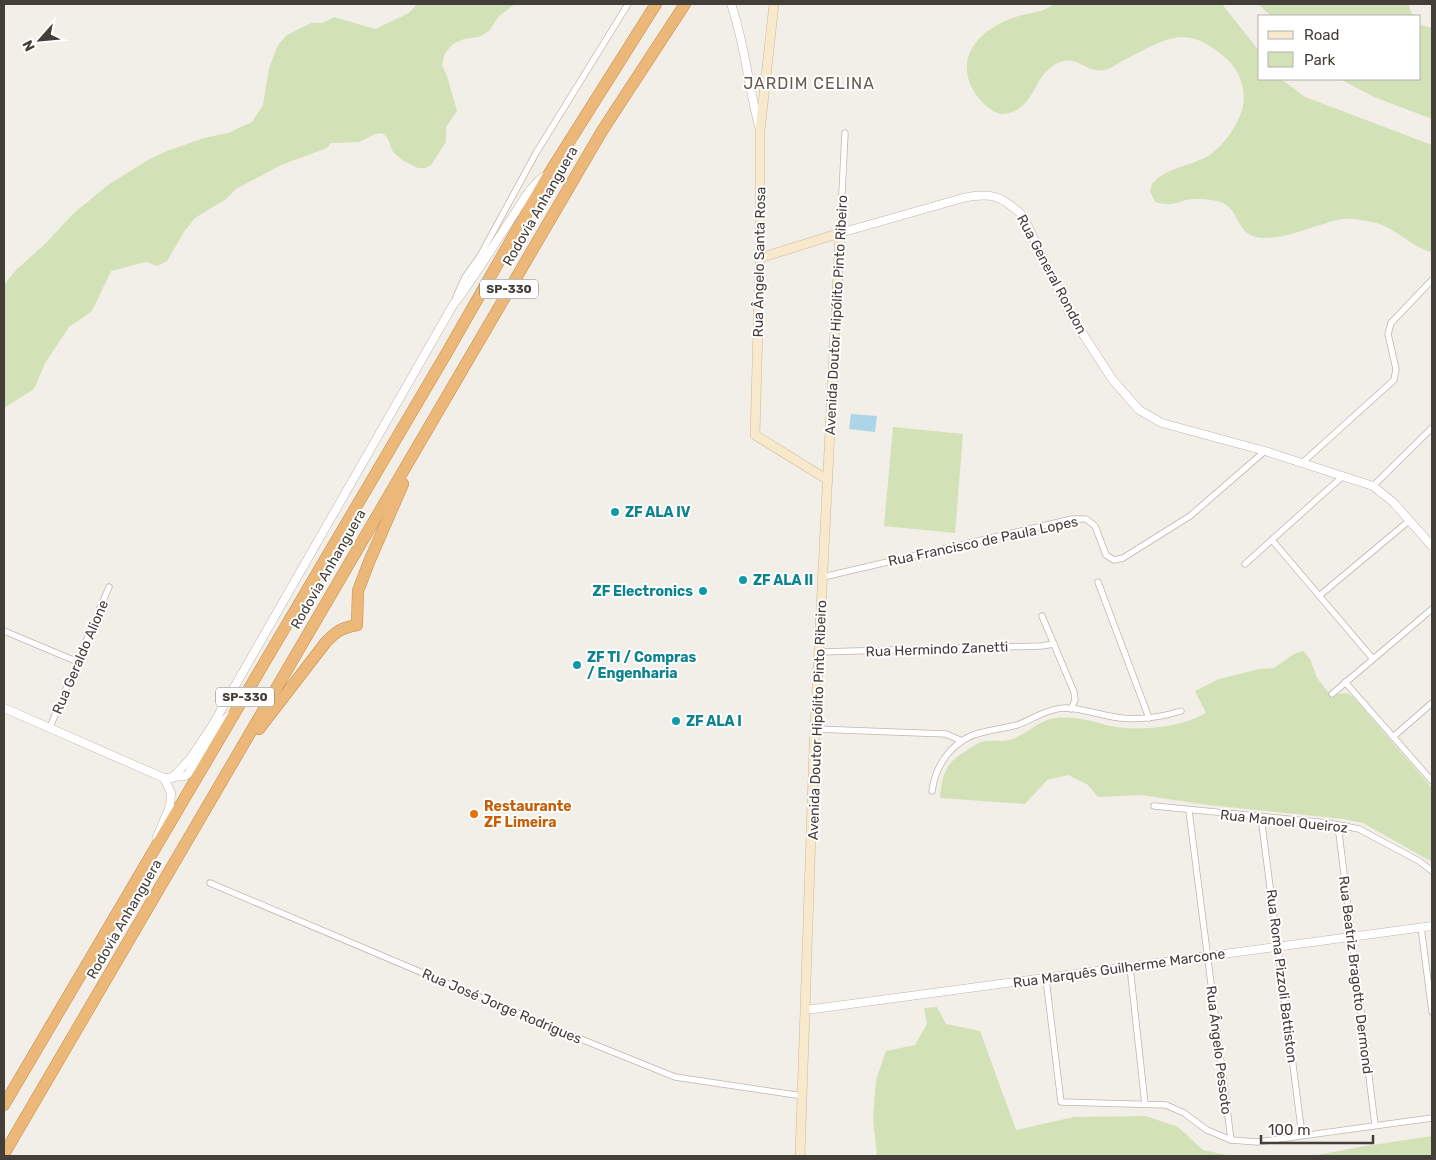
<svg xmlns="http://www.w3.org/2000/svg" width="1436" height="1160" font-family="Rubik,sans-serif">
	<rect width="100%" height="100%" fill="#f2eee8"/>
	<g fill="#d3e1b6">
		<path d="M 417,4 L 515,4 L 499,16 L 489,31 L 479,37 L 464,39 L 453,44 L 445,53 L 442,65 L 447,76 L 457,111 L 446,127 L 446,142 L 431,165 L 425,168 L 418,168 L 402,160 L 393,152 L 387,137 L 382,133 L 375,134 L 359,142 L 331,143 L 327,148 L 281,165 L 236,189 L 226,199 L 195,218 L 184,232 L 167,261 L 157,266 L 146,262 L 111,271 L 92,311 L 69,327 L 45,363 L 34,389 L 4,408 L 4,285 L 16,270 L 45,244 L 74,213 L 108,185 L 148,160 L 167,151 L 204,138 L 228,133 L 252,122 L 263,105 L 269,68 L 278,45 L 287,35 L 311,23 L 323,23 L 334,17 L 375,29 L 409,13 Z"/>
		<path d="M 1054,4 L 1222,4 L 1260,52 L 1260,79 L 1281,79 L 1305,97 L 1432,145 L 1432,252 C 1410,247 1395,226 1372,222 C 1362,220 1352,218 1342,219 C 1316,224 1291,238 1264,238 C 1235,237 1242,213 1223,203 C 1213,199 1196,198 1185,200 C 1179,202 1173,205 1166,204 C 1163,204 1159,203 1155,202 L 1150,191 C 1151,188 1152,183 1155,181 C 1166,169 1191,165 1206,157 C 1222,148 1236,128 1242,110 C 1247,94 1241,73 1229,61 C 1187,22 1168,38 1124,60 C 1118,63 1111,69 1104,70 C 1084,74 1076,49 1051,67 C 1034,80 1034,104 1012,112 C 1009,113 1005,114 1001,114 C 989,111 979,100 973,90 C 953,53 985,26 1019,16 C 1031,12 1043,13 1054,4 Z"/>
		<path d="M 1258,4 L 1408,4 L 1413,16 L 1271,16 Z"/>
		<path d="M 1420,25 L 1432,28 L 1432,119 L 1374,97 L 1340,79 L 1420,79 Z"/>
		<path d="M 893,427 L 963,434 L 955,533 L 884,526 Z"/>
		<path d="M 1303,651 L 1310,659 L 1317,678 L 1333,698 L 1338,694 L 1347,693 L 1353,697 L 1432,788 L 1432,862 L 1363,823 L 1344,819 L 1208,805 L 1141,795 L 1098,797 L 1088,785 L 1068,775 L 1047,780 L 1025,804 L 940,798 C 942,775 945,763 966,751 C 973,746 978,742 986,741 C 994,740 1002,742 1009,740 C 1026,736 1039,719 1057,718 C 1082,715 1101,726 1124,728 C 1151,730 1183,726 1206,713 L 1195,691 L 1219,679 L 1259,669 L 1274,668 L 1294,654 Z"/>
		<path d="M 937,1007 L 946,1024 L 980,1031 L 1016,1130 L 1074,1117 L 1146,1116 L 1178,1127 L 1203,1150 L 1231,1156 L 877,1156 L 873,1119 L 876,1080 L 886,1051 L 915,1045 L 927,1024 L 924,1008 Z"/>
		<path d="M 1432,1136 L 1432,1156 L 1312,1156 L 1360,1147 Z"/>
	</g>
	<path fill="#acd6e7" d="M 851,414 L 877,416 L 875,432 L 849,429 Z"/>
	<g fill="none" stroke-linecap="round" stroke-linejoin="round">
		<g stroke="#bfb7af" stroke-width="7">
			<g id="minor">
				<path d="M 840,233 L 845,133"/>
				<path d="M 456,297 L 465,277 L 480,256 L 536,153 L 628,4"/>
				<path d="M 1302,463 L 1394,380 L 1396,369 L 1388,334 L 1391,323 L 1432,280"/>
				<path d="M 1373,486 L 1432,428"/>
				<path d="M 1272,540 L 1373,659"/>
				<path d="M 1245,564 L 1343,476"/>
				<path d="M 823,577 L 1072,519 L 1086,519 L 1095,526 L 1106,555 L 1114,560 L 1123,558 L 1190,516 L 1265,451"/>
				<path d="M 1098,582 L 1149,718"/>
				<path d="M 1319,596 L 1410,520"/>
				<path d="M 1042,616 L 1074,692 L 1075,700 L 1071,709"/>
				<path d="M 4,631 L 78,662"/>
				<path d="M 819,652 L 1041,646 L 1054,644"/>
				<path d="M 1345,682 L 1432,781"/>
				<path d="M 1332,694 L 1432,609"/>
				<path d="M 50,727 L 109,587"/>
				<path d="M 815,729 L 946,734 L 962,741"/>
				<path d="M 1393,737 L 1432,703"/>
				<path d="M 932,791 C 936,763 954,738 984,732 C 995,729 1006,728 1017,725 C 1033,719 1047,709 1064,708 C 1083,708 1102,716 1121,718 C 1141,720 1162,717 1181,711"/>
				<path d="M 1154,806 L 1329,823 L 1359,829 L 1419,861 L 1432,871"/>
				<path d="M 1189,811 L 1231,1140"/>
				<path d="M 1261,817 L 1302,1135"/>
				<path d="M 1338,825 L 1375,1125"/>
				<path d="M 210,883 L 541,1023 L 675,1077 L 803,1096"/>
				<path d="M 1421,927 L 1432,1012"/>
				<path d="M 1130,967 L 1145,1104"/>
				<path d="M 1046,979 L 1061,1102 L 1166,1105 L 1184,1113 L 1207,1130 L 1231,1140 L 1257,1142 L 1432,1118"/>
			</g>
		</g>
		<g stroke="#bfb7af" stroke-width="9">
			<g id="tertiary">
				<path d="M 731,4 C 745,43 748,86 759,126"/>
				<path d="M 840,233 L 963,198 C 992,192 1002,196 1023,216 L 1070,314 L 1112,379 L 1139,410 L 1162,423 L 1265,451 L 1373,486 L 1393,502 L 1432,546"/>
				<path d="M 4,708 L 164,778 L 185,776 L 188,774 L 223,721 L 232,714"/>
				<path d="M 172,778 L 190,759 L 212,726 L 453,305 C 476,276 494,244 515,213 C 524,199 532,184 546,175"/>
				<path d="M 157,837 L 170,806 L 171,793 L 164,778"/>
				<path d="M 806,1010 L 1432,926"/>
			</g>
		</g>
		<g stroke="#ccba9d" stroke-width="10">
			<g id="secondary">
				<path d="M 774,4 L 760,131 L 760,258 L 755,435 L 828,480"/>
				<path d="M 760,258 L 840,233 L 814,747 L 800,1156"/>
			</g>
		</g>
		<g stroke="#ca8b4a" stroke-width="12">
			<g id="motorway">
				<path d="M 259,729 L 326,642 C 337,631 341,628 357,625 L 358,591 L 369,562 L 403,484"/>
				<path d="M 4,1105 L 449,349 L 550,172 L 656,4"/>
				<path d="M 4,1154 L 602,131 L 685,4"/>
			</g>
		</g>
		<use href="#minor" stroke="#fff" stroke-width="5.5"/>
		<use href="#tertiary" stroke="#fff" stroke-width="8"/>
		<use href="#secondary" stroke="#f8e8cc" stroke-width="9"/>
		<use href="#motorway" stroke="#ecb879" stroke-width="11"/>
	</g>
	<g fill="#0f9aa8" stroke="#fff" stroke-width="2">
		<circle cx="615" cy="512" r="5"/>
		<circle cx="743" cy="580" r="5"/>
		<circle cx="703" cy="591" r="5"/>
		<circle cx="577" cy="665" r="5"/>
		<circle cx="676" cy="721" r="5"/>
	</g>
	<circle fill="#e8710a" stroke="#fff" stroke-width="2" cx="474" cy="814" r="5"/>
	<g text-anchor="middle" stroke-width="4" stroke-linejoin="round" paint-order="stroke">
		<g fill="#fff" stroke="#7c7874" stroke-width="1">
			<rect x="480" y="279.5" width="58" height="19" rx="4"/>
			<rect x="216" y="687.5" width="58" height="19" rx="4"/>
		</g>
		<g font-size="12" font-weight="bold" fill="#443e38">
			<text x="509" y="293">SP-330</text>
			<text x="245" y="701">SP-330</text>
		</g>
		<g font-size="14" fill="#443e38" stroke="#fff">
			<text transform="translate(540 206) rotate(-60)" y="5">Rodovia Anhanguera</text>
			<text transform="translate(759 262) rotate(-89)" y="5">Rua Ângelo Santa Rosa</text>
			<text transform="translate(1052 274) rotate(62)" y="5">Rua General Rondon</text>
			<text transform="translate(836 315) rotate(-87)" y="5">Avenida Doutor Hipólito Pinto Ribeiro</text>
			<text transform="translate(983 541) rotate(-12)" y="5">Rua Francisco de Paula Lopes</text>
			<text transform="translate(328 569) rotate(-60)" y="5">Rodovia Anhanguera</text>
			<text transform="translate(937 649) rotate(-2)" y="5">Rua Hermindo Zanetti</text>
			<text transform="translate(80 657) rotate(-67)" y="5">Rua Geraldo Alione</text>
			<text transform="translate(817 720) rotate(-88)" y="5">Avenida Doutor Hipólito Pinto Ribeiro</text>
			<text transform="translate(1284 821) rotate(6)" y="5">Rua Manoel Queiroz</text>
			<text transform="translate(124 919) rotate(-60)" y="5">Rodovia Anhanguera</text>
			<text transform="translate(1119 968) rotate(-8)" y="5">Rua Marquês Guilherme Marcone</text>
			<text transform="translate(1356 975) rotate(83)" y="5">Rua Beatriz Bragotto Dermond</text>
			<text transform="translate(1282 976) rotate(83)" y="5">Rua Roma Pizzoli Battiston</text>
			<text transform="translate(502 1006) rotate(23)" y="5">Rua José Jorge Rodrigues</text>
			<text transform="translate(1219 1050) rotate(83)" y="5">Rua Ângelo Pessoto</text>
		</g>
		<g font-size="14" font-weight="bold" fill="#0d838f" stroke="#fff" text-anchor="start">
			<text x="625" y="517">ZF ALA IV</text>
			<text x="753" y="585">ZF ALA II</text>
			<text x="693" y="596" text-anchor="end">ZF Electronics</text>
			<text x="587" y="662">ZF TI / Compras<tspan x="587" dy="16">/ Engenharia</tspan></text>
			<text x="686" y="726">ZF ALA I</text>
		</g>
		<g font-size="14" font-weight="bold" fill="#c56008" stroke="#fff" text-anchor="start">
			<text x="484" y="811">Restaurante<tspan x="484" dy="16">ZF Limeira</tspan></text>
		</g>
		<g font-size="16" letter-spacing="1" fill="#665a50" stroke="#fff">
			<text x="809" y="89">JARDIM CELINA</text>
		</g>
	</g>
	<rect width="1436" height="1160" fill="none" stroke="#443e38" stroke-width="10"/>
	<rect x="1258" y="15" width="162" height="65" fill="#ffffff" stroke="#b4b2af"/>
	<rect x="1268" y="31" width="25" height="8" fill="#f8e8cc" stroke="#b4b2af"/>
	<text x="1304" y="40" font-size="15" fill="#443e38">Road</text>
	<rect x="1268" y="52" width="25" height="15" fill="#d3e1b6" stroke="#b4b2af"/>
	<text x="1304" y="65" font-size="15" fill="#443e38">Park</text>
	<g transform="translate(40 40) rotate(243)" stroke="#ffffff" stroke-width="4" paint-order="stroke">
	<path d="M0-4L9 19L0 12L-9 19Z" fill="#443e38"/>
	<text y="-8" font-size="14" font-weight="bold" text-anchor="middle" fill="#443e38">N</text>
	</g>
	<path d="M1261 1135v8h112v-8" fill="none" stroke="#443e38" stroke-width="2.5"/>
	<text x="1268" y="1135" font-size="15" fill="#443e38" stroke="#ffffff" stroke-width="4" paint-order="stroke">100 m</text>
</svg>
